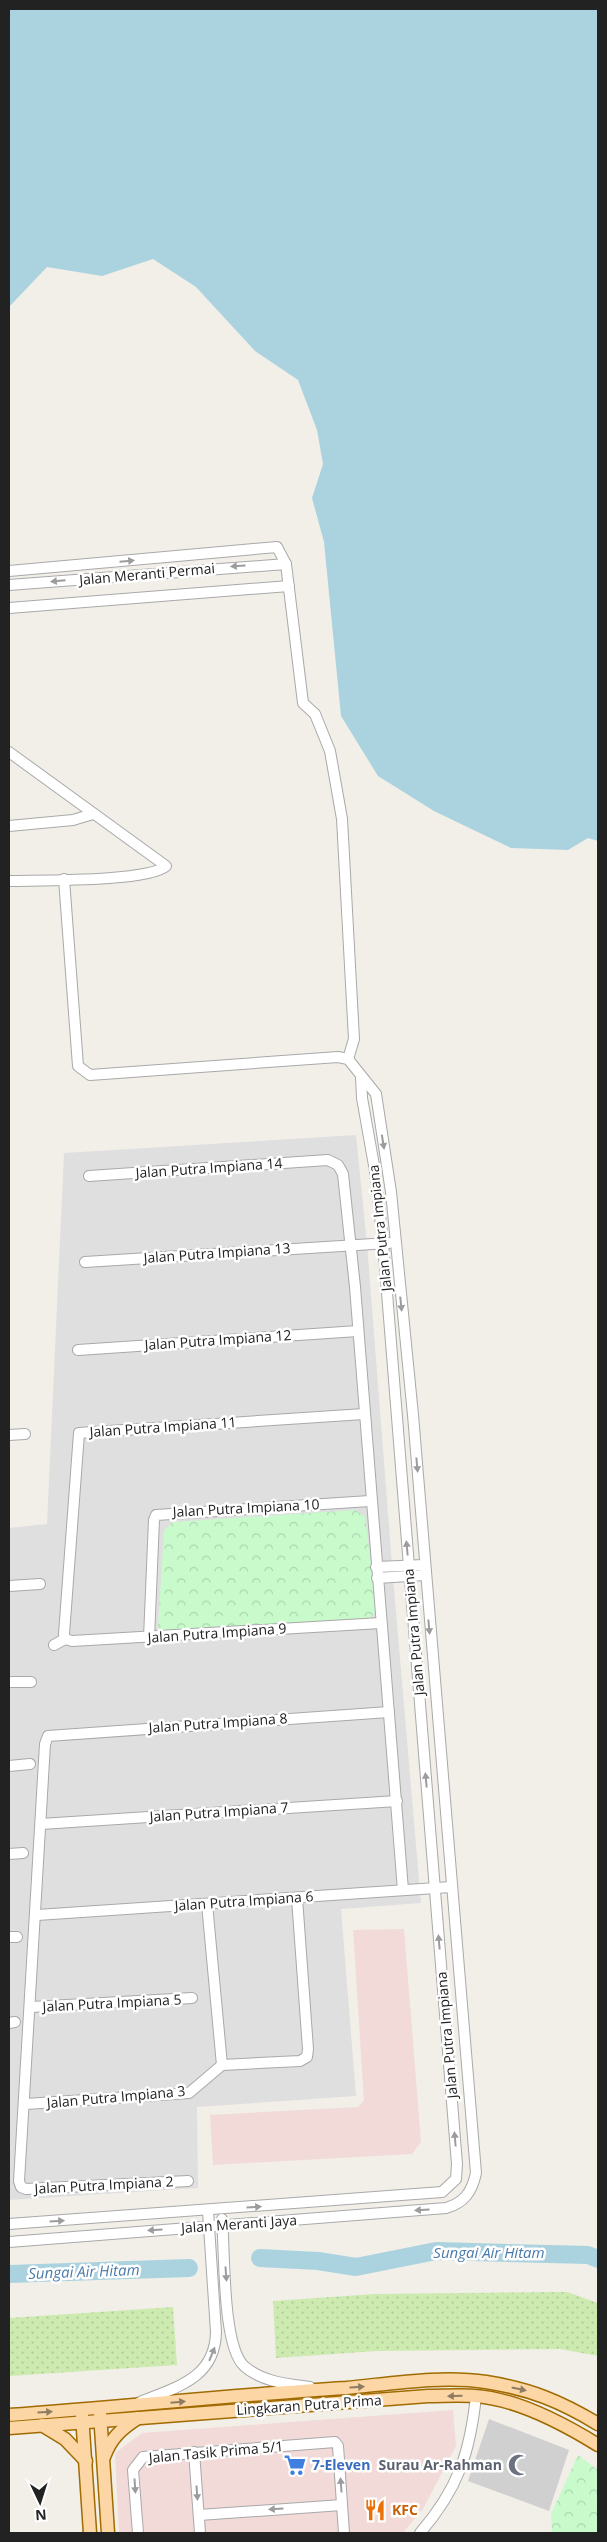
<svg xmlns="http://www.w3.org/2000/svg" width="607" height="2542" font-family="'Open Sans',sans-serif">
	<defs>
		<pattern id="grass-dots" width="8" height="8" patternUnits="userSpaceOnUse" patternTransform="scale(1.25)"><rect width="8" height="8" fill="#cdebb0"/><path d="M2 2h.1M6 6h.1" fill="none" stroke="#b0c997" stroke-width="1.8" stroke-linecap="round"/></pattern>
		<pattern id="park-crowns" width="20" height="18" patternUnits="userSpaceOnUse" patternTransform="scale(1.25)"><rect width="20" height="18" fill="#c8facc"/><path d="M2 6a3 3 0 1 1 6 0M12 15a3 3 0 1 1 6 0" fill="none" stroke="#acd6af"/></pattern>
	</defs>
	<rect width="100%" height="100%" fill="#f2efe9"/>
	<path fill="#e0dfdf" d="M 356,1135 L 367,1244 L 393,1577 L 421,1903 L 341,1909 L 356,2096 L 197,2107 L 198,2188 L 9,2200 L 9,1528 L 47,1524 L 64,1153 Z"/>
	<g fill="#f2dad9">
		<path d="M 404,1929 L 421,2142 L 412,2154 L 213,2165 L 210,2115 L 358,2107 L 364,2100 L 353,1930 Z"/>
		<path d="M 453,2410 L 456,2446 L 423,2509 L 403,2533 L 119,2533 L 115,2453 L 142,2433 Z"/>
	</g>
	<path fill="#d0d0d0" d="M 489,2419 L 569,2450 L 549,2511 L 468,2481 Z"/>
	<g fill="url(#grass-dots)">
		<path d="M 567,2292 L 598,2303 L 598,2356 L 560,2349 L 377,2351 L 276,2358 L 273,2301 L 375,2294 Z"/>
		<path d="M 173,2307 L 177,2365 L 9,2376 L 9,2318 Z"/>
	</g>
	<g fill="url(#park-crowns)">
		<path d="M 355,1510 L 365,1516 L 377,1611 L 369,1618 L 161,1632 L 158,1627 L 164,1531 L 173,1522 Z"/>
		<path d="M 578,2455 L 598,2470 L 598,2533 L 552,2533 L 551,2514 Z"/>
	</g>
	<path fill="#aad3df" d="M 9,9 L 598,9 L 598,841 L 588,838 L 568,850 L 511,848 L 434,811 L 378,776 L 341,716 L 324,542 L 312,498 L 323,464 L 317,430 L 298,380 L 255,351 L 196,287 L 153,259 L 102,276 L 47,267 L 9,307 Z"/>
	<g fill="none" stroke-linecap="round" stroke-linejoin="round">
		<g stroke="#aad3df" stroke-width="18">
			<path d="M 260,2258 L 318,2261 L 356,2267 L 436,2251 L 588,2255 L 598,2259"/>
			<path d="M 9,2274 L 189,2268"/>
		</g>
		<g stroke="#a9a9a9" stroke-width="12">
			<g id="minor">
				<path d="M 9,571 L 277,547 L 286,564 L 303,703 L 315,714 L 330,751 L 342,819 L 354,1039 L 348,1059"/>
				<path d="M 9,585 L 286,564"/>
				<path d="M 9,608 L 289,586"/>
				<path d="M 9,752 L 166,866 C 148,882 38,880 9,881"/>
				<path d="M 9,826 L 73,820 L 93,814"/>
				<path d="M 89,1176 L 328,1160 L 338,1165 L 343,1174 L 355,1287 L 403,1890"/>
				<path d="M 85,1262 L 389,1243"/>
				<path d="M 78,1350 L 358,1331"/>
				<path d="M 9,1435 L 25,1434"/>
				<path d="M 376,1567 L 424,1565"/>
				<path d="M 377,1578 L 425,1575"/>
				<path d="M 9,1586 L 40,1584"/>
				<path d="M 149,1638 L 154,1520 L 156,1515 L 370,1501"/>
				<path d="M 65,1639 L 64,1634 L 79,1433 L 364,1414"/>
				<path d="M 54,1645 L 65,1639 L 72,1641 L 381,1623"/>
				<path d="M 9,1682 L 31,1682"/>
				<path d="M 9,1766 L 30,1764"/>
				<path d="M 41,1824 L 397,1801"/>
				<path d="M 9,1854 L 23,1853"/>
				<path d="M 207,1904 L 222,2065"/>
				<path d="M 37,1915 L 451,1887"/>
				<path d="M 9,1937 L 17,1937"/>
				<path d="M 31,2007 L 192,1998"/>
				<path d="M 9,2023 L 15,2022"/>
				<path d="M 26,2104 L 189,2093 L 222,2065 L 300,2061 L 307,2057 L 308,2049 L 297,1898"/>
				<path d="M 188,2181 L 26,2189 L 21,2187 L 19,2181 L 45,1744 L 48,1736 L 389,1712"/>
				<path d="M 222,2219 C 225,2252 222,2345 244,2366 C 262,2382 287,2384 310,2387"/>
				<path d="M 9,2224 L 442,2192 L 456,2179 L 457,2164 L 383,1243 L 375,1171 L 362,1098 L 361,1077"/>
				<path d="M 9,2242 L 446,2208 C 464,2203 472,2192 476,2173 L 413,1415 L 391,1192 L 376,1094 L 348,1059 L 338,1057 L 90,1075 L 78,1066 L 64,879"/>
				<path d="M 140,2402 C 176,2387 215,2379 216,2332 L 208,2211"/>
				<path d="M 194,2452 L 200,2533"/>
				<path d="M 199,2515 L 342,2505"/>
				<path d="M 138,2533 L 133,2470 L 143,2457 L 335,2442 L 338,2446 L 344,2533"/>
				<path d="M 420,2533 C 458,2489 470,2453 476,2396"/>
			</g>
		</g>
		<g stroke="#a06b00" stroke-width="15">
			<g id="major">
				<path d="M 100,2413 L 108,2533"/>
				<path d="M 9,2415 C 121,2407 233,2395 346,2388 C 389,2384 442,2375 486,2382 C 530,2389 560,2401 598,2424"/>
				<path d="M 82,2415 L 90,2533"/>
				<path d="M 42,2425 L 65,2439 L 86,2461"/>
				<path d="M 9,2428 L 428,2396 C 443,2396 459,2395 474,2396 C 515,2398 564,2424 598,2445"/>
				<path d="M 104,2457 C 111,2438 121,2429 138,2418"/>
			</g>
		</g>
		<use href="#minor" stroke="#fff" stroke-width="10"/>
		<use href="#major" stroke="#fcd6a4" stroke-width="12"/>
	</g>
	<defs><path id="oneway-solid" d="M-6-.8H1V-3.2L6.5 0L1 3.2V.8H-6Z" transform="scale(1.25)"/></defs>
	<g fill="#9c9c9c">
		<use href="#oneway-solid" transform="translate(127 561) rotate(-5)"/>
		<use href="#oneway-solid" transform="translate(238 566) rotate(177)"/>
		<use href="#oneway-solid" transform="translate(58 581) rotate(175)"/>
		<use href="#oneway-solid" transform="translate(383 1142) rotate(81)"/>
		<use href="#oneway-solid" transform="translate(401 1304) rotate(84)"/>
		<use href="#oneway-solid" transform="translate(417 1465) rotate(85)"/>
		<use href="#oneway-solid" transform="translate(407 1548) rotate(-95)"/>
		<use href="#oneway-solid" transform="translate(429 1627) rotate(85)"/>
		<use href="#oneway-solid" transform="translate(426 1780) rotate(-95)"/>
		<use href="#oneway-solid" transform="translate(439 1942) rotate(-95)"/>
		<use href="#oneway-solid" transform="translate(455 2139) rotate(-95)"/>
		<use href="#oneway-solid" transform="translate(254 2207) rotate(-4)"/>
		<use href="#oneway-solid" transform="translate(422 2210) rotate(176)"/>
		<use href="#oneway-solid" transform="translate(57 2221) rotate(-3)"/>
		<use href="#oneway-solid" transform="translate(155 2230) rotate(176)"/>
		<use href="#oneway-solid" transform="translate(226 2274) rotate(86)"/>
		<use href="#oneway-solid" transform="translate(212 2354) rotate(-68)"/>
		<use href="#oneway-solid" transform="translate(341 2485) rotate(-94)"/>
		<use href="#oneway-solid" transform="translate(135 2486) rotate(86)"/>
		<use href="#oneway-solid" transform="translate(197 2493) rotate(86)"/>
		<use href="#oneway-solid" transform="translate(276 2509) rotate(176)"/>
	</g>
	<g fill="#8f7c63">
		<use href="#oneway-solid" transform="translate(357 2387) rotate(-4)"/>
		<use href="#oneway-solid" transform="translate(519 2389) rotate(12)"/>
		<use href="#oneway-solid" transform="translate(455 2396) rotate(179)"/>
		<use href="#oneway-solid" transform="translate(178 2402) rotate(-5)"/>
		<use href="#oneway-solid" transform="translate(45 2412) rotate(-4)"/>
	</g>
	<defs>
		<g id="supermarket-bare" transform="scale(1.725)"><path d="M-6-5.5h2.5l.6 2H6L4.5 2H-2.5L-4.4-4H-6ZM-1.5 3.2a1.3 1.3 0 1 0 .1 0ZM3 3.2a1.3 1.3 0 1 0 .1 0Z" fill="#3f7fe0" stroke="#fff" stroke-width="2.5" paint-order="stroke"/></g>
		<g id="mosque-bare" transform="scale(1.725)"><path d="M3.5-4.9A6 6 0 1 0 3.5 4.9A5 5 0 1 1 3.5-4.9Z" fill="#6b7280" stroke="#fff" stroke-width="2.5" paint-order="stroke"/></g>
		<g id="restaurant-bare" transform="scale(1.725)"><path d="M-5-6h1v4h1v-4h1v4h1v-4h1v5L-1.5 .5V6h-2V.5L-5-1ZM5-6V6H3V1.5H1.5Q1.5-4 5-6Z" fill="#e8710a" stroke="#fff" stroke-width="2.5" paint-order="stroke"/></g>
	</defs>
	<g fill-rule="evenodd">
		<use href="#supermarket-bare" x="295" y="2465"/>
		<use href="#mosque-bare" x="519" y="2465"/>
		<use href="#restaurant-bare" x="375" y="2510"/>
	</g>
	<g text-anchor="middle" stroke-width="5" stroke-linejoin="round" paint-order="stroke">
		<g font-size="14" fill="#222" stroke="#fff">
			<text transform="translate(147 574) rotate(-5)" y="5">Jalan Meranti Permai</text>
			<text transform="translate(209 1168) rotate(-4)" y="5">Jalan Putra Impiana 14</text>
			<text transform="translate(380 1228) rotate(-96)" y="5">Jalan Putra Impiana</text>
			<text transform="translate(217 1253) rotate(-4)" y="5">Jalan Putra Impiana 13</text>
			<text transform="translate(218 1340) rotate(-4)" y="5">Jalan Putra Impiana 12</text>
			<text transform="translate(163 1427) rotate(-4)" y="5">Jalan Putra Impiana 11</text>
			<text transform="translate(246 1508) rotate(-3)" y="5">Jalan Putra Impiana 10</text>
			<text transform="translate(414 1632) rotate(-95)" y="5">Jalan Putra Impiana</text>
			<text transform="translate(217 1633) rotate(-4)" y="5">Jalan Putra Impiana 9</text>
			<text transform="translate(218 1723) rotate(-4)" y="5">Jalan Putra Impiana 8</text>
			<text transform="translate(219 1812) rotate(-4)" y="5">Jalan Putra Impiana 7</text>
			<text transform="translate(244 1901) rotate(-4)" y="5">Jalan Putra Impiana 6</text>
			<text transform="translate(112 2003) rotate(-3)" y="5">Jalan Putra Impiana 5</text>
			<text transform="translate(447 2035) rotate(-95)" y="5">Jalan Putra Impiana</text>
			<text transform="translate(116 2097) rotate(-5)" y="5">Jalan Putra Impiana 3</text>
			<text transform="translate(104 2185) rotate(-3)" y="5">Jalan Putra Impiana 2</text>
			<text transform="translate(239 2224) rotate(-4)" y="5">Jalan Meranti Jaya</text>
			<text transform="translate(309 2405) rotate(-4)" y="5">Lingkaran Putra Prima</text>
			<text transform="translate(216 2452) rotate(-5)" y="5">Jalan Tasik Prima 5/1</text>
		</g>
		<g font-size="14" font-weight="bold" fill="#366cbe" stroke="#fff" text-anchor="start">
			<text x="312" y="2470">7-Eleven</text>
		</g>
		<g font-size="14" font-weight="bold" fill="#5b616d" stroke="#fff" text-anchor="end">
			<text x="502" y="2470">Surau Ar-Rahman</text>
		</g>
		<g font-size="14" font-weight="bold" fill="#c56008" stroke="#fff" text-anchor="start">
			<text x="392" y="2515">KFC</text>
		</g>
		<g font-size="15" font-style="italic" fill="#4a7aab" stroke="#fff">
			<text x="489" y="2258">Sungai Air Hitam</text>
			<text transform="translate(84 2272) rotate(-2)" y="5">Sungai Air Hitam</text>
		</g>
	</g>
	<rect width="607" height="2542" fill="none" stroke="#222222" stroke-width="20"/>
	<g transform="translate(40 2502) rotate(176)" stroke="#ffffff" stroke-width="4" paint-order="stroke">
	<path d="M0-4L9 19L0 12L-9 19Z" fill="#222222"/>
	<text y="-8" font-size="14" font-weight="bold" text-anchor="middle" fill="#222222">N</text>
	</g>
</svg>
